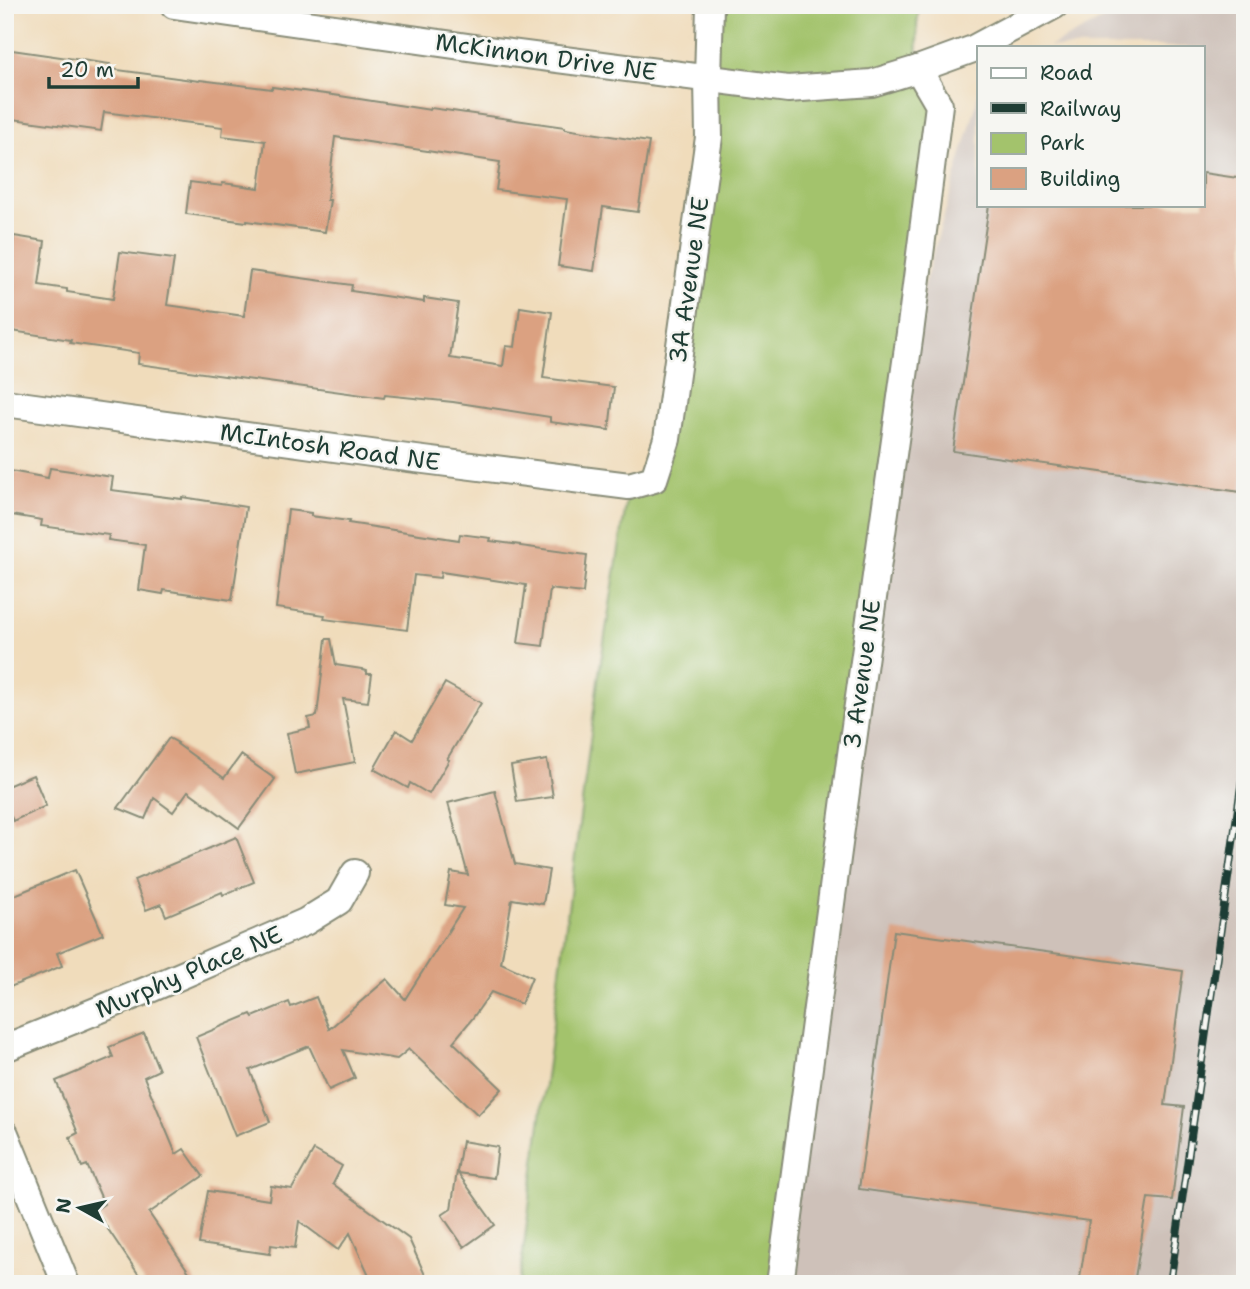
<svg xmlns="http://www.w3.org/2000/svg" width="1250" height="1289" font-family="'Shantell Sans',sans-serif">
	<rect width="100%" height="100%" fill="#f6f6f2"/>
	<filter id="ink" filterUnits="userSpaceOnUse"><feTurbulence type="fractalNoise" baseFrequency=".0143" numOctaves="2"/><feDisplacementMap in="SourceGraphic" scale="14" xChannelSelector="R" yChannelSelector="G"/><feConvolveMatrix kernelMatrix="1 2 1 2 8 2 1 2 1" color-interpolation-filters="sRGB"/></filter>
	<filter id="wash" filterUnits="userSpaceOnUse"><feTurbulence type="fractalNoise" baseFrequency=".00686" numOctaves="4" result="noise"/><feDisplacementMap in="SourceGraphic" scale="28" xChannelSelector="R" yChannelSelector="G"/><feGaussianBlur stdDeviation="1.57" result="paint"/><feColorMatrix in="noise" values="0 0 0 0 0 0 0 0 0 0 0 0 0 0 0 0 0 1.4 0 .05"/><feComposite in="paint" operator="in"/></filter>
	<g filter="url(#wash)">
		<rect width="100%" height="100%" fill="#f0dcbb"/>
		<path fill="#cec1b9" d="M 1138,5 L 1245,5 L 1245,1284 L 780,1284 L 910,333 L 975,109 L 979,88 L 979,205 L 1203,205 L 1203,47 L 1049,47 L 1102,20 Z"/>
		<path fill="#a3c36c" stroke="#618050" stroke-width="2" d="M 710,5 L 919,5 L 917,26 L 918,69 L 939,105 L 780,1284 L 519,1284 L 598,680 L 629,486 L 653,479 L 667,439 Z"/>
		<g id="blocks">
			<g fill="#dba181">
				<path d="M 5,49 L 110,64 L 110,69 L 199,81 L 200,80 L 272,89 L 272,87 L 340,96 L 430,110 L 431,108 L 565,127 L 565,129 L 649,142 L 638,212 L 603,207 L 594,271 L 558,266 L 567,199 L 496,190 L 500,162 L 335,137 L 327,200 L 330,200 L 325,232 L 247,221 L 247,222 L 186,214 L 190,182 L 222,186 L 223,183 L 259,188 L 265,141 L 222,136 L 223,127 L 104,112 L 101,131 L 5,118 Z"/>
				<path d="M 1203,173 L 1245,179 L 1245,467 L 1241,492 L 953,451 L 989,205 L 1203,205 Z"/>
				<path d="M 14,236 L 45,241 L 39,285 L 67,289 L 67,292 L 113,299 L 120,252 L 174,259 L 167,305 L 244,316 L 250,271 L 352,285 L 351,291 L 424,302 L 424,298 L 458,303 L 450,358 L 503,366 L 506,346 L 515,347 L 520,307 L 552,312 L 543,378 L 614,387 L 609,430 L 550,422 L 550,417 L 453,402 L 385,395 L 384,398 L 138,364 L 139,353 L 70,343 L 71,340 L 5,330 L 5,307 Z"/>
				<path d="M 50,468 L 113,477 L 111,490 L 182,499 L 182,497 L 246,507 L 232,600 L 164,590 L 163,594 L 139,590 L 145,545 L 108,540 L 109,535 L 41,526 L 42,520 L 5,514 L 5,470 L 48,478 Z"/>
				<path d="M 288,510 L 311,513 L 311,516 L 349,521 L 348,523 L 459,540 L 460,534 L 491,538 L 490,541 L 520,545 L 520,546 L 587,555 L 583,593 L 550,589 L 543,646 L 518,643 L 526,585 L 441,572 L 440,578 L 414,575 L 407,630 L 324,619 L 325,615 L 276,608 Z"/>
				<path d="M 326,639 L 331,639 L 336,665 L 362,669 L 362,670 L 367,671 L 367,674 L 372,674 L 368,702 L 343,699 L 355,762 L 295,774 L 287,733 L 310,728 L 308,718 L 317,716 Z"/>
				<path d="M 445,683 L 481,703 L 447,759 L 449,760 L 429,794 L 410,783 L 408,788 L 374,769 L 396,730 L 412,740 Z"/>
				<path d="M 169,738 L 178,743 L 177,744 L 224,778 L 241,755 L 275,779 L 239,828 L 188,791 L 173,812 L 154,798 L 145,819 L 118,808 Z"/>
				<path d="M 547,760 L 553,797 L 517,802 L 511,766 Z"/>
				<path d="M 33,775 L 46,806 L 13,821 L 5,804 L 5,787 Z"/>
				<path d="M 495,791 L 515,864 L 549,870 L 543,904 L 512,899 L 501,963 L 532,977 L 521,1004 L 491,992 L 472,1019 L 453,1042 L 502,1089 L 478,1115 L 409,1049 L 397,1059 L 343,1050 L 355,1078 L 329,1090 L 309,1046 L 250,1070 L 270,1122 L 235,1136 L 196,1037 L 251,1014 L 253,1017 L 289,1002 L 291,1007 L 316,997 L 329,1029 L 387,979 L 405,999 L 463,908 L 445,905 L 451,872 L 468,875 L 448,803 Z"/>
				<path d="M 236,837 L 254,882 L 223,895 L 222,892 L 166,916 L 161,904 L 146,910 L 134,880 Z"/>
				<path d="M 75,870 L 103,934 L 57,953 L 62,966 L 5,989 L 5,899 Z"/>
				<path d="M 894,931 L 1183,971 L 1165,1105 L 1184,1107 L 1172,1200 L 1148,1198 L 1134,1284 L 1079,1284 L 1089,1221 L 859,1189 Z"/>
				<path d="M 144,1033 L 159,1070 L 144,1077 L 176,1154 L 184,1149 L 203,1176 L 149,1213 L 197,1284 L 145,1284 L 95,1210 L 104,1204 L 87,1165 L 82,1167 L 70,1137 L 78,1133 L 56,1081 L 113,1057 L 109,1047 Z"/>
				<path d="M 462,1141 L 498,1147 L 494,1178 L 458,1173 L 495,1225 L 464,1247 L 442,1215 L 451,1209 Z"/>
				<path d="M 314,1150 L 342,1166 L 333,1184 L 409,1239 L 429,1284 L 373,1284 L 350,1233 L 338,1250 L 299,1221 L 295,1248 L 271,1245 L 270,1254 L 199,1244 L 208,1191 L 269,1200 L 271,1186 L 292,1189 Z"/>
			</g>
		</g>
	</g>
	<g filter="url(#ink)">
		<use href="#blocks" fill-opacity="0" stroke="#888c78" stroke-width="2"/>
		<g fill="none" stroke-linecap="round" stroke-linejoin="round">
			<g stroke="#888c78" stroke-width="30">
				<g id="minor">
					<path d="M 174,5 L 496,51 L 788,89 L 872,83 L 918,69 L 973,49 L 1055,5"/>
					<path d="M 5,403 L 400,457 L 629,486 L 654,479 L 667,439 L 709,137 L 708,79 L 710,5"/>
					<path d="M 5,1048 L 150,989 L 305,922 L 339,901 L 355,873"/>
					<path d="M 5,1134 L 66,1284"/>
					<path d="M 780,1284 L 849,769 L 910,333 L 939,105 L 918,69"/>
				</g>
			</g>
			<use href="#minor" stroke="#fff" stroke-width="26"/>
			<g stroke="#1f3d34" stroke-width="8">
				<path id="rail" d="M 1170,1284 L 1245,759"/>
			</g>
			<use href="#rail" stroke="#f6f6f2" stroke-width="5" stroke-dasharray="16" stroke-linecap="butt"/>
		</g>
	</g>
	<g text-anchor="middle" stroke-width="5" stroke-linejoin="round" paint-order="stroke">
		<g font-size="24" fill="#1f3d34" stroke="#f6f6f2">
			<text transform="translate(546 57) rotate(8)" y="8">McKinnon Drive NE</text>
			<text transform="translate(689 280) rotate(-82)" y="8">3A Avenue NE</text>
			<text transform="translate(330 447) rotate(8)" y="8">McIntosh Road NE</text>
			<text transform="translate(862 674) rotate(-82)" y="8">3 Avenue NE</text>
			<text transform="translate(189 972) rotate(-23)" y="8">Murphy Place NE</text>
		</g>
	</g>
	<rect width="1250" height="1289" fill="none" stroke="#f6f6f2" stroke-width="28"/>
	<rect x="977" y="46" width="228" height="161" fill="#f6f6f2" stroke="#a0aca6" stroke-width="2"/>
	<rect x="991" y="68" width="35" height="10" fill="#ffffff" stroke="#a0aca6" stroke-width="2"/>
	<text x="1040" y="80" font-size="21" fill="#1f3d34">Road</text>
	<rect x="991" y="103" width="35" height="10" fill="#1f3d34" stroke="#a0aca6" stroke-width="2"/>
	<text x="1040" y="116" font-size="21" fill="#1f3d34">Railway</text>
	<rect x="991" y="133" width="35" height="21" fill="#a3c36c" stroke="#a0aca6" stroke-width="2"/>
	<text x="1040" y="150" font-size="21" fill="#1f3d34">Park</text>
	<rect x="991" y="168" width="35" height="21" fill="#dba181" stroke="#a0aca6" stroke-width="2"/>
	<text x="1040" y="186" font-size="21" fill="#1f3d34">Building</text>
	<g transform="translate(80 1208) rotate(278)" stroke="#f6f6f2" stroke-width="5" paint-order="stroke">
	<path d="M0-5L12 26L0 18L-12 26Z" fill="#1f3d34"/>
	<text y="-10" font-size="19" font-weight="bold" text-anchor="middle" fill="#1f3d34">N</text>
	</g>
	<path d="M49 77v10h89v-10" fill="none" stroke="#1f3d34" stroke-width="3.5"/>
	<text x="60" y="77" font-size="21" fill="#1f3d34" stroke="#f6f6f2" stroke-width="5" paint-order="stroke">20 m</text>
</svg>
